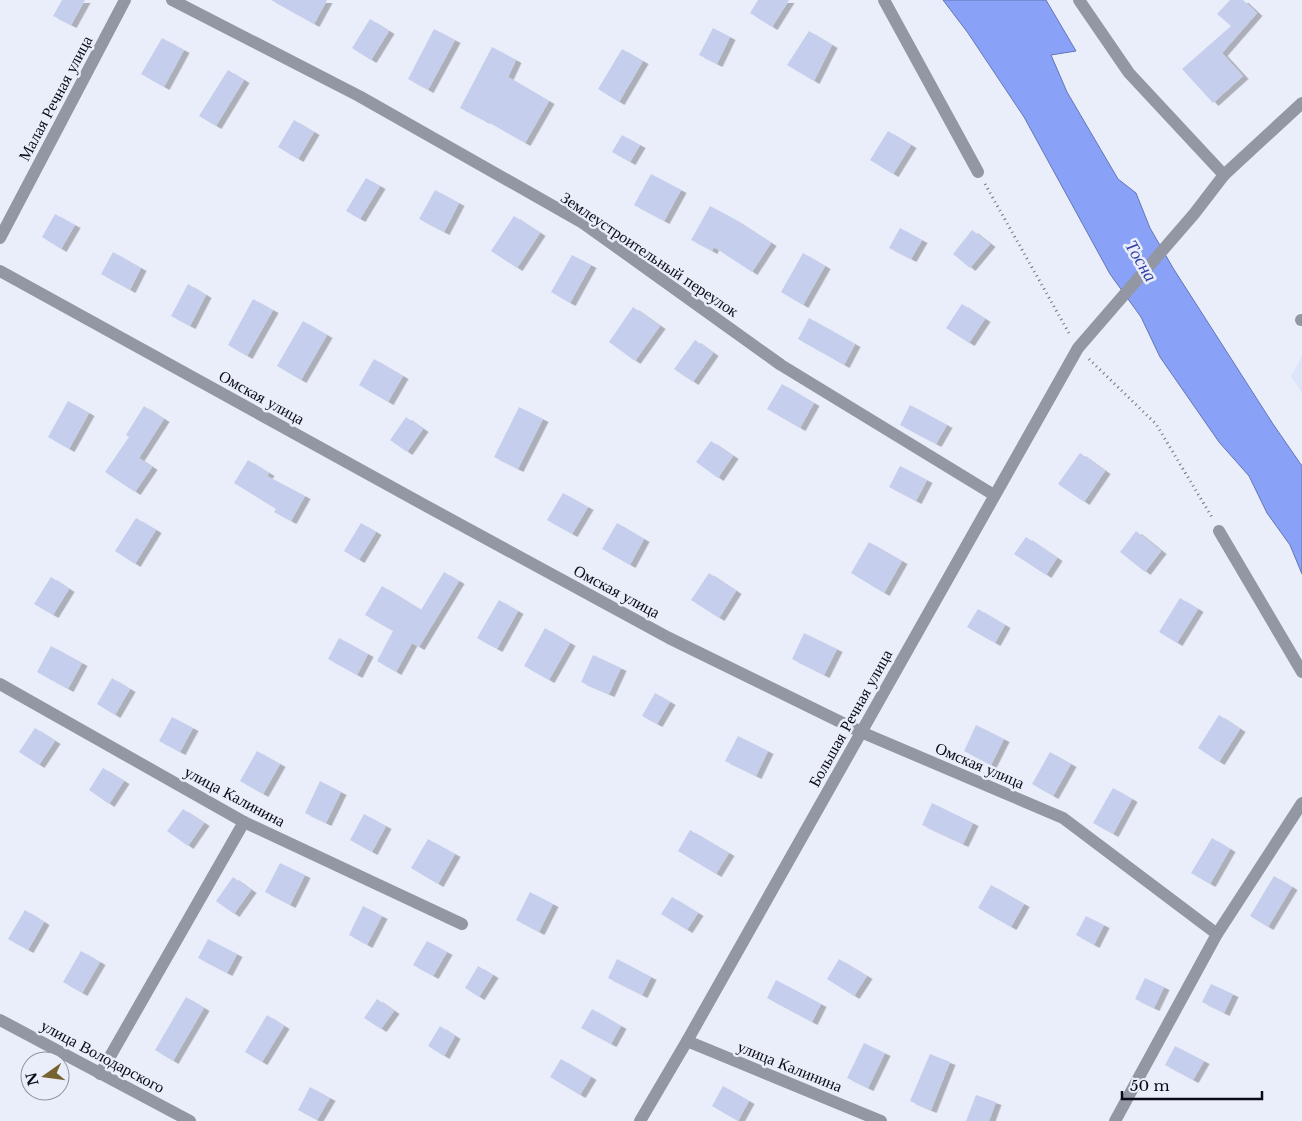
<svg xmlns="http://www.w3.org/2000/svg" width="1302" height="1121" font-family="'Libre Baskerville',serif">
	<defs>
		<filter id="shadow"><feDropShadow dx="5.5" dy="3" stdDeviation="0" flood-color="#0004"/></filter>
	</defs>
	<rect width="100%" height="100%" fill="#eaeefb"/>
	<path fill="#dde5fb" d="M 1302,356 L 1302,393 L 1291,376 Z"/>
	<path fill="#89a2f8" stroke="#6375b4" d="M 943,0 L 1046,0 L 1076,51 L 1051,55 L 1067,92 L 1118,179 L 1136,193 L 1150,228 L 1173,268 L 1273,424 L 1302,466 L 1302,574 L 1290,545 L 1267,513 L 1249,476 L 1219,442 L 1160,357 L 1141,317 L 1110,274 L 1024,117 L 968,33 Z"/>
	<g fill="#c5cfed" filter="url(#shadow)">
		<path d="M 62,0 L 85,0 L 71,25 L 53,16 Z"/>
		<path d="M 271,0 L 327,0 L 314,24 Z"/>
		<path d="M 758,0 L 789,0 L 772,27 L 750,13 Z"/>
		<path d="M 1230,0 L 1243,0 L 1257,13 L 1222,53 L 1243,76 L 1213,103 L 1182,69 L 1231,26 L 1217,14 Z"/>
		<path d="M 370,19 L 389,31 L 371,60 L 352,48 Z"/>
		<path d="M 713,28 L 730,37 L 717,64 L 699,55 Z"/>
		<path d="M 434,29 L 455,40 L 428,90 L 408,79 Z"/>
		<path d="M 809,31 L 832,45 L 814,81 L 787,65 Z"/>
		<path d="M 162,38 L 184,50 L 164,87 L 141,74 Z"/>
		<path d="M 492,47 L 516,60 L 508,77 L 549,101 L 525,143 L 485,120 L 485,121 L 460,108 Z"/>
		<path d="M 622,49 L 643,61 L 619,102 L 598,89 Z"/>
		<path d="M 228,70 L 244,80 L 216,126 L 199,116 Z"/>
		<path d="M 294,120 L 314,132 L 298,159 L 278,147 Z"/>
		<path d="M 888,131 L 911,145 L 893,174 L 870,160 Z"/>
		<path d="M 622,135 L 640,145 L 630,162 L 612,152 Z"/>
		<path d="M 651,174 L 681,190 L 664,221 L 634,205 Z"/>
		<path d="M 366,178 L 380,186 L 360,219 L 346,211 Z"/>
		<path d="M 435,190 L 459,203 L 444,232 L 419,219 Z"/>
		<path d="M 710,206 L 734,219 L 771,243 L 752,272 L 714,247 L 712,251 L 691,240 Z"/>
		<path d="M 55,214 L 75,225 L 61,249 L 42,237 Z"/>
		<path d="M 514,216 L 540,233 L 517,268 L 491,251 Z"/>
		<path d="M 900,228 L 922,240 L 911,259 L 889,248 Z"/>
		<path d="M 972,230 L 990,244 L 970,268 L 953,254 Z"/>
		<path d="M 113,252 L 141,268 L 130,290 L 101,274 Z"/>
		<path d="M 803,253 L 825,266 L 803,305 L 781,292 Z"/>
		<path d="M 572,255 L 591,265 L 570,303 L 551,292 Z"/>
		<path d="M 188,284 L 206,295 L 190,326 L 171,316 Z"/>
		<path d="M 253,299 L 273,310 L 247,356 L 228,345 Z"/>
		<path d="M 962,304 L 985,319 L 969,343 L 946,328 Z"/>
		<path d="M 633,307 L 660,326 L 635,361 L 609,342 Z"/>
		<path d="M 809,318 L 855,344 L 844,365 L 798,339 Z"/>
		<path d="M 303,321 L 327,335 L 301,380 L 277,366 Z"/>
		<path d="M 695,340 L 713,353 L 693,382 L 674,369 Z"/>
		<path d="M 374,359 L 403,376 L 388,402 L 359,385 Z"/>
		<path d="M 782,384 L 814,403 L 800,428 L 767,409 Z"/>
		<path d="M 68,401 L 89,413 L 69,449 L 48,437 Z"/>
		<path d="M 910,405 L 947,425 L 936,444 L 900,425 Z"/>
		<path d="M 144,406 L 164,419 L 139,458 L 152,467 L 135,492 L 105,472 L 129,437 L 126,435 Z"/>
		<path d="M 519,407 L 543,419 L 518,469 L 494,457 Z"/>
		<path d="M 406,417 L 423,429 L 407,452 L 390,440 Z"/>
		<path d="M 711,441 L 733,456 L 718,478 L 696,462 Z"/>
		<path d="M 1080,453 L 1105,471 L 1084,502 L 1058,484 Z"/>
		<path d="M 248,460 L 269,473 L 267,476 L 305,496 L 291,521 L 274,512 L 276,509 L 234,483 Z"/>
		<path d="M 900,466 L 927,480 L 916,501 L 889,487 Z"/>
		<path d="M 563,493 L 588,507 L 572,534 L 547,520 Z"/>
		<path d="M 136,518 L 156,530 L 135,564 L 115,551 Z"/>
		<path d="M 361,523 L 376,532 L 359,560 L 344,551 Z"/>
		<path d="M 617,523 L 644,539 L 630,565 L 602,549 Z"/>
		<path d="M 1136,531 L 1161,551 L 1145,572 L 1120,552 Z"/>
		<path d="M 1026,537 L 1057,558 L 1046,575 L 1014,554 Z"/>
		<path d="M 869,542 L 902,561 L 884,593 L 851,573 Z"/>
		<path d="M 444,572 L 459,581 L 419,647 L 412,643 L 396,672 L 377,661 L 393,631 L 365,615 L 382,586 L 421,610 Z"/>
		<path d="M 709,573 L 736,591 L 719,618 L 691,600 Z"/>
		<path d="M 51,577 L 69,589 L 53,615 L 34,604 Z"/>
		<path d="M 1180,598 L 1198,609 L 1177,643 L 1159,632 Z"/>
		<path d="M 499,600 L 518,611 L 497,649 L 477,638 Z"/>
		<path d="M 978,609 L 1005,625 L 995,643 L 967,627 Z"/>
		<path d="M 545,628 L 570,643 L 549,680 L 524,666 Z"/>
		<path d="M 804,633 L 837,649 L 824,675 L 792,659 Z"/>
		<path d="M 339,638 L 368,654 L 357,675 L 328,659 Z"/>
		<path d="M 51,646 L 82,663 L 68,689 L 37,672 Z"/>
		<path d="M 593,655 L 621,668 L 609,694 L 581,682 Z"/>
		<path d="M 112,678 L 130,689 L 115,715 L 97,704 Z"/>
		<path d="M 655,693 L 670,702 L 657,724 L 642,716 Z"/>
		<path d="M 1219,715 L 1240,729 L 1219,762 L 1198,748 Z"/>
		<path d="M 172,717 L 193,728 L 180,752 L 159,741 Z"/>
		<path d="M 976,725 L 1004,739 L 991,765 L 964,751 Z"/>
		<path d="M 35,728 L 55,741 L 39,765 L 19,752 Z"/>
		<path d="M 738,736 L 768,751 L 756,776 L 725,761 Z"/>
		<path d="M 257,751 L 280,764 L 263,794 L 240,781 Z"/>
		<path d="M 1050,752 L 1071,764 L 1053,796 L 1032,784 Z"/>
		<path d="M 103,768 L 124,781 L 109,804 L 89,790 Z"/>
		<path d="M 320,781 L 341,792 L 326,823 L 305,813 Z"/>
		<path d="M 1113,788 L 1132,799 L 1113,834 L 1093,823 Z"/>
		<path d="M 932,803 L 973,823 L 963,844 L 922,825 Z"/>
		<path d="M 183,809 L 204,823 L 188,846 L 167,831 Z"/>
		<path d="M 364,814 L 386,826 L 372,852 L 350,840 Z"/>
		<path d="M 690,830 L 729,853 L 716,874 L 678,851 Z"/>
		<path d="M 1212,838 L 1230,849 L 1210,884 L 1191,873 Z"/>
		<path d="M 428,839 L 455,854 L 438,884 L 411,868 Z"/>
		<path d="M 280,863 L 305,875 L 290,905 L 265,892 Z"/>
		<path d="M 1274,876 L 1292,887 L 1268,927 L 1250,916 Z"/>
		<path d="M 233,877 L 251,890 L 234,914 L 216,901 Z"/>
		<path d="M 991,885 L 1024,904 L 1011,927 L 978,908 Z"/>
		<path d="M 530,892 L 553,904 L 539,932 L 516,920 Z"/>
		<path d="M 672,897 L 698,913 L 687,930 L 661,914 Z"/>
		<path d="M 363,906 L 382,916 L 367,945 L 349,935 Z"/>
		<path d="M 25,910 L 44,922 L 28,950 L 8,939 Z"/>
		<path d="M 1086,916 L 1104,925 L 1094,945 L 1076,935 Z"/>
		<path d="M 208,939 L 237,954 L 227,973 L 198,958 Z"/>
		<path d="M 427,941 L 447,952 L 433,976 L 413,965 Z"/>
		<path d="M 81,951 L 100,962 L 82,993 L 63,982 Z"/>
		<path d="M 617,959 L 651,977 L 642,995 L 608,978 Z"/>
		<path d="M 839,959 L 867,976 L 854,996 L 827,979 Z"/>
		<path d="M 478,966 L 493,975 L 479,997 L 465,988 Z"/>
		<path d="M 1145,978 L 1164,987 L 1154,1008 L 1135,999 Z"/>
		<path d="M 776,980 L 821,1004 L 812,1022 L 767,998 Z"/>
		<path d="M 1211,984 L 1233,994 L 1224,1013 L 1202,1002 Z"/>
		<path d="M 186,997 L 204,1008 L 173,1061 L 155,1050 Z"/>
		<path d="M 377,999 L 394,1011 L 381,1029 L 364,1018 Z"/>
		<path d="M 592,1009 L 621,1026 L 611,1044 L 581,1028 Z"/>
		<path d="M 267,1015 L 284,1026 L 262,1062 L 245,1052 Z"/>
		<path d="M 440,1026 L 455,1036 L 444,1056 L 428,1046 Z"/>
		<path d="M 864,1043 L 885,1053 L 868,1088 L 847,1078 Z"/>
		<path d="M 1175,1046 L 1204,1061 L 1193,1080 L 1165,1065 Z"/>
		<path d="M 930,1054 L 950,1062 L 931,1110 L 910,1101 Z"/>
		<path d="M 561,1059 L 591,1077 L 580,1095 L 550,1077 Z"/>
		<path d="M 723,1086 L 749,1101 L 738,1121 L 712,1106 Z"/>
		<path d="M 310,1087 L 330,1098 L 317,1120 L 298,1110 Z"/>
		<path d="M 976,1095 L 996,1102 L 989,1121 L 966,1121 Z"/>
	</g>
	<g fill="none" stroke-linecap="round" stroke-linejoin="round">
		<g stroke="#71747f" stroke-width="3" stroke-dasharray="1 4" stroke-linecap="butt">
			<path d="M 985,184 L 1070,335"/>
			<path d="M 1089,359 L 1156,424 L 1213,519"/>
		</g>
		<g stroke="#9397a4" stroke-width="12">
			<path d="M 172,0 L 359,96 L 583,223 L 781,365 L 994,495"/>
			<path d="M 884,0 L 978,172"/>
			<path d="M 1079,0 L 1129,73 L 1224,175"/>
			<path d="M 0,238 L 125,0"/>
			<path d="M 0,271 L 428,507 L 669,638 L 861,732 L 1063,818 L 1217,934"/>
			<path d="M 1301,320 L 1302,320"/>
			<path d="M 1219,531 L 1302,672"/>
			<path d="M 0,684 L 244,822 L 462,924"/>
			<path d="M 0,1020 L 190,1121"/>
			<path d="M 687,1041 L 881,1121"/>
			<path d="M 100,1074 L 244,822"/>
			<path d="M 640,1121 L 687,1041 L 1078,348 L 1194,214 L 1224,175 L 1302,103"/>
			<path d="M 1115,1121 L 1217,934 L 1302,803"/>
		</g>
	</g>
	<g text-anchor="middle" stroke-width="5" stroke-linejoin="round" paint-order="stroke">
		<g font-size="16" fill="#090c15" stroke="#eaeefb">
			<text transform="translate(55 98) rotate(-62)" y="6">Малая Речная улица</text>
			<text transform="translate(650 254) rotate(34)" y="6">Землеустроительный переулок</text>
			<text transform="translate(262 397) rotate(29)" y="6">Омская улица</text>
			<text transform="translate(617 591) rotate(28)" y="6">Омская улица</text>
			<text transform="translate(850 718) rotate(-61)" y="6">Большая Речная улица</text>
			<text transform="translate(980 765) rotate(23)" y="6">Омская улица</text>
			<text transform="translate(235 796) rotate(28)" y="6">улица Калинина</text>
			<text transform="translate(103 1056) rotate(28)" y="6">улица Володарского</text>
			<text transform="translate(790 1066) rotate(22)" y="6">улица Калинина</text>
		</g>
		<g font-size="18" font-style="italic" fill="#3143a4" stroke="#eaeefb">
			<text transform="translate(1141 261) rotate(59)" y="6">Тосна</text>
		</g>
	</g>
	<g transform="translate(45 1076) rotate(256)"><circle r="24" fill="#eaeefb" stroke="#90949f"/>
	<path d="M0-4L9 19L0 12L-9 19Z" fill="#756331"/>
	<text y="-8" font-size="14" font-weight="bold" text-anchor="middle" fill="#090c15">N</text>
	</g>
	<path d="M1122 1091v8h140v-8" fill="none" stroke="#090c15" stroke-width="2.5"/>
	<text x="1130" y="1091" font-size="15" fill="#090c15" stroke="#eaeefb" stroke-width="4" paint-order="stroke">50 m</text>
</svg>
